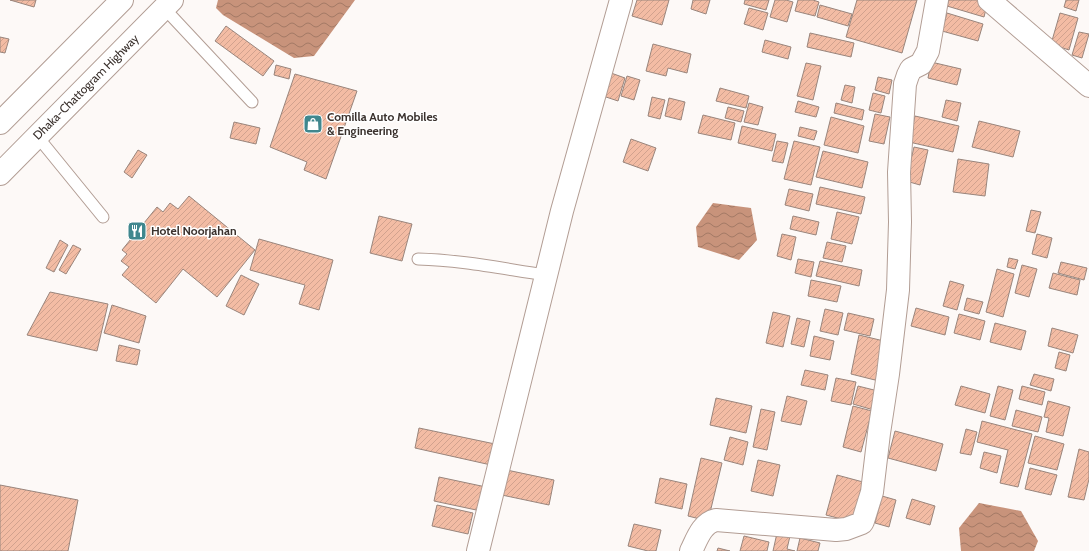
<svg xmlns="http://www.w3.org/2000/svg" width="1089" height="551" font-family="Cabin,sans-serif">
	<defs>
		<pattern id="water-waves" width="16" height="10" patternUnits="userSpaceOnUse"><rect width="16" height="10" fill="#c8937b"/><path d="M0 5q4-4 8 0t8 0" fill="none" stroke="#a37965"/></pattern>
		<pattern id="building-hatch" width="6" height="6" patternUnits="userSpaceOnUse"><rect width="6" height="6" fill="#f3bca4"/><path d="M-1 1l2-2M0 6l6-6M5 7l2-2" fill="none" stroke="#d1a28e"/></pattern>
	</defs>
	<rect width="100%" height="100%" fill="#fdf9f7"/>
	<g fill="url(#water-waves)">
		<path d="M 218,0 L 355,0 L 314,56 L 294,58 L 223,15 L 216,8 Z"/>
		<path d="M 713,203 L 751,208 L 757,240 L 739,260 L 698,247 L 696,227 Z"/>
		<path d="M 979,503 L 1021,511 L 1038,541 L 1034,551 L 961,551 L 959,528 Z"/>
	</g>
	<g fill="url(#building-hatch)" stroke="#99857c">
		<path d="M 10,0 L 36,0 L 34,7 Z"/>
		<path d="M 637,0 L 669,0 L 662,25 L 632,16 Z"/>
		<path d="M 693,0 L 710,0 L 706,14 L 691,9 Z"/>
		<path d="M 745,0 L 769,0 L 766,10 L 744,4 Z"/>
		<path d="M 775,0 L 786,0 L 793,2 L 787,22 L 770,17 Z"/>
		<path d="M 798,0 L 813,0 L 819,2 L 815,16 L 795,11 Z"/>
		<path d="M 857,0 L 917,0 L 902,53 L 846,37 Z"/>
		<path d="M 949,0 L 984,0 L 988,1 L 984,17 L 947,6 Z"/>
		<path d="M 1066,0 L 1079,0 L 1076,11 L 1064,7 Z"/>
		<path d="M 820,5 L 852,14 L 848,26 L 817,17 Z"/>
		<path d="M 749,8 L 768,13 L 763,30 L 744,24 Z"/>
		<path d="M 947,13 L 983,24 L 978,41 L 942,31 Z"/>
		<path d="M 1060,13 L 1078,18 L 1069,50 L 1051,44 Z"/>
		<path d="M 226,26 L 274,61 L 263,76 L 215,41 Z"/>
		<path d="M 1079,32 L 1089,34 L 1082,58 L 1072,55 Z"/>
		<path d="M 810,33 L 854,43 L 851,57 L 807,47 Z"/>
		<path d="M 0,37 L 9,39 L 5,53 L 0,52 Z"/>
		<path d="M 765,40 L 791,47 L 788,59 L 762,52 Z"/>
		<path d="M 653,44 L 691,54 L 687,73 L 668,68 L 666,76 L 646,71 Z"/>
		<path d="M 931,62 L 961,69 L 957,85 L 928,78 Z"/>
		<path d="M 806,63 L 821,66 L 813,100 L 797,96 Z"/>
		<path d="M 276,65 L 291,69 L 289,79 L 274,75 Z"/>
		<path d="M 611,73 L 625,78 L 618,101 L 603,96 Z"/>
		<path d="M 295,74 L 357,91 L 326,179 L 304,170 L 307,162 L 270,147 Z"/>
		<path d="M 627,76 L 640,80 L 634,100 L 621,96 Z"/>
		<path d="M 878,77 L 892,80 L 889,94 L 875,90 Z"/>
		<path d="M 845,85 L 855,87 L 852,103 L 841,100 Z"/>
		<path d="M 720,88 L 749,96 L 746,108 L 716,101 Z"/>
		<path d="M 873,93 L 885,96 L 881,113 L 869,110 Z"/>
		<path d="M 652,97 L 665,100 L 660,119 L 648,116 Z"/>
		<path d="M 669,98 L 685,102 L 681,120 L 665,116 Z"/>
		<path d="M 946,100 L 961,103 L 957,121 L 942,117 Z"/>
		<path d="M 798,101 L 819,107 L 816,117 L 795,112 Z"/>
		<path d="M 749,103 L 763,107 L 758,125 L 744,122 Z"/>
		<path d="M 836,103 L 864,110 L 862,120 L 834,113 Z"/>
		<path d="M 728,107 L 744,111 L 741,122 L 725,118 Z"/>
		<path d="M 875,114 L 890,117 L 884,144 L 869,141 Z"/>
		<path d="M 703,115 L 735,123 L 731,140 L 698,133 Z"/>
		<path d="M 915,116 L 959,126 L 953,152 L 909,142 Z"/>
		<path d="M 831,117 L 864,126 L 858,153 L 824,145 Z"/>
		<path d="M 979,121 L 1020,131 L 1013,157 L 972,147 Z"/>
		<path d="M 234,122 L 260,128 L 256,144 L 230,138 Z"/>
		<path d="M 742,126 L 776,134 L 772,151 L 738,143 Z"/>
		<path d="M 800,127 L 817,131 L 814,140 L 798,136 Z"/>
		<path d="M 631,139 L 656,148 L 648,171 L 623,162 Z"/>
		<path d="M 777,141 L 788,143 L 783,163 L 772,161 Z"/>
		<path d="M 794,141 L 820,147 L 811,185 L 784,179 Z"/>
		<path d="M 914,147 L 928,150 L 920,185 L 906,181 Z"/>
		<path d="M 138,150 L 147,155 L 132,178 L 124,172 Z"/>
		<path d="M 823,151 L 868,162 L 862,188 L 816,177 Z"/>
		<path d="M 958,159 L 989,164 L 985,196 L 953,192 Z"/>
		<path d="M 820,187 L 865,197 L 861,214 L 816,204 Z"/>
		<path d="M 789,189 L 813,194 L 809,211 L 785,205 Z"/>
		<path d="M 189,196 L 255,250 L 217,297 L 183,269 L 156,303 L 122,275 L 129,267 L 121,261 L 127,254 L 122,250 L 157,207 L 163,212 L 170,203 L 178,209 Z"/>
		<path d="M 1031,210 L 1041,212 L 1035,233 L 1026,231 Z"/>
		<path d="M 837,212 L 859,217 L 852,244 L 831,239 Z"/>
		<path d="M 379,216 L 412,224 L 402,261 L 370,253 Z"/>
		<path d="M 793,216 L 819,222 L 816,235 L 790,229 Z"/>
		<path d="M 782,234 L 796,237 L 791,260 L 777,256 Z"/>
		<path d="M 1037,234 L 1052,238 L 1047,258 L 1032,254 Z"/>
		<path d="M 259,239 L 333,260 L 319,310 L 299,304 L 305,285 L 250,270 Z"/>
		<path d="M 60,240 L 68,245 L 54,272 L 46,268 Z"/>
		<path d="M 827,242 L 846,246 L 842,262 L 823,258 Z"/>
		<path d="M 73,245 L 81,249 L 66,274 L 59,270 Z"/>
		<path d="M 1009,258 L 1018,260 L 1015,269 L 1007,267 Z"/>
		<path d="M 798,259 L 814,262 L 811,277 L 795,273 Z"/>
		<path d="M 820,261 L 862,270 L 859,286 L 816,276 Z"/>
		<path d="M 1061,262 L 1087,268 L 1084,280 L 1058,273 Z"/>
		<path d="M 1022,265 L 1037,269 L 1029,297 L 1015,293 Z"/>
		<path d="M 997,269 L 1014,274 L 1003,317 L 986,312 Z"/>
		<path d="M 1053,273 L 1080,280 L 1077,295 L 1049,288 Z"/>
		<path d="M 241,275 L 259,284 L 244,315 L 226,306 Z"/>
		<path d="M 811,280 L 841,286 L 837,302 L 808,296 Z"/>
		<path d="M 950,281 L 964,285 L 957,310 L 943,306 Z"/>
		<path d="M 50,292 L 108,304 L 97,351 L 27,335 Z"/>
		<path d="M 967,298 L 983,302 L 979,314 L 964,310 Z"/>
		<path d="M 112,305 L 146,316 L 139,343 L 104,333 Z"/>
		<path d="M 916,308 L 949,317 L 945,335 L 911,326 Z"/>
		<path d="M 825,309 L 843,313 L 838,335 L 820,331 Z"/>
		<path d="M 773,312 L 790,316 L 783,347 L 766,343 Z"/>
		<path d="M 848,313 L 874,319 L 870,336 L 844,330 Z"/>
		<path d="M 959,314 L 985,321 L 980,340 L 954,333 Z"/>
		<path d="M 797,318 L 810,321 L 804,347 L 791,344 Z"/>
		<path d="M 995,323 L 1026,331 L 1021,350 L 990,342 Z"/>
		<path d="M 1052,328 L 1078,335 L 1073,353 L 1048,346 Z"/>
		<path d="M 859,335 L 888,342 L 879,381 L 851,374 Z"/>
		<path d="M 814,336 L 834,341 L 830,360 L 810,356 Z"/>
		<path d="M 119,345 L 140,350 L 137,365 L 116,361 Z"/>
		<path d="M 1059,352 L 1070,355 L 1066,371 L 1055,368 Z"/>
		<path d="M 805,370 L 828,375 L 825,390 L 801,385 Z"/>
		<path d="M 1034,374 L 1054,379 L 1051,391 L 1030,385 Z"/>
		<path d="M 836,378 L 856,382 L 851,405 L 831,401 Z"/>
		<path d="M 858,386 L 882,392 L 877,411 L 853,404 Z"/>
		<path d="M 961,386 L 990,394 L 985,413 L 955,405 Z"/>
		<path d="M 998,386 L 1013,390 L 1005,420 L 990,416 Z"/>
		<path d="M 1022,386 L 1045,392 L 1042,405 L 1019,399 Z"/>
		<path d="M 787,396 L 807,401 L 801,425 L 781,421 Z"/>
		<path d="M 716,398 L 752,406 L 746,433 L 710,425 Z"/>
		<path d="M 1048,401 L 1070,407 L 1063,436 L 1046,432 L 1049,418 L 1044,417 Z"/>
		<path d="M 853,406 L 872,411 L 861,452 L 843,447 Z"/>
		<path d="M 761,409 L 775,412 L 767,450 L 753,447 Z"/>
		<path d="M 1016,410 L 1042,417 L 1038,432 L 1012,426 Z"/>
		<path d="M 982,421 L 1032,434 L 1018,487 L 1000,483 L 1008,450 L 977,442 Z"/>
		<path d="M 419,428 L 495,444 L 491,465 L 415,448 Z"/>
		<path d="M 966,429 L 977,432 L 971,455 L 960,453 Z"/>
		<path d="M 895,431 L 943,444 L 936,471 L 888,458 Z"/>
		<path d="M 1035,436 L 1064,444 L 1057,470 L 1028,463 Z"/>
		<path d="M 730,437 L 748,442 L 743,465 L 724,460 Z"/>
		<path d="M 1079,449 L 1089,452 L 1089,479 L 1084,500 L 1068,497 Z"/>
		<path d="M 984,452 L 1001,456 L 997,473 L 980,468 Z"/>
		<path d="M 701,458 L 722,463 L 708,521 L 688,516 Z"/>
		<path d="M 758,460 L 780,465 L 773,496 L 751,491 Z"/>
		<path d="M 1030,468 L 1057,475 L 1051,495 L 1025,489 Z"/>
		<path d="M 502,469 L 554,480 L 549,505 L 497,494 Z"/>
		<path d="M 837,475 L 863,482 L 853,522 L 826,515 Z"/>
		<path d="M 439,477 L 486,487 L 481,511 L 434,501 Z"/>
		<path d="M 660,478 L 687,484 L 682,509 L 655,503 Z"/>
		<path d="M 0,485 L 78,500 L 68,551 L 0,551 Z"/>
		<path d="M 882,496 L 896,500 L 889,527 L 875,523 Z"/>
		<path d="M 912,499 L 935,506 L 930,525 L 906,518 Z"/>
		<path d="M 437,505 L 473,513 L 468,534 L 432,526 Z"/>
		<path d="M 634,524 L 661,530 L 656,551 L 648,551 L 628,546 Z"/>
		<path d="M 777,533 L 790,536 L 787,549 L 795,551 L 773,551 Z"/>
		<path d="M 744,536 L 769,542 L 767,551 L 740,551 Z"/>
		<path d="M 800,538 L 820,543 L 818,551 L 797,551 Z"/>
		<path d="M 718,548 L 730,551 L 717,551 Z"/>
	</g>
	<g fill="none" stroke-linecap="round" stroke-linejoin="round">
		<g stroke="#b29d94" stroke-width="13">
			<g id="service">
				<path d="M 164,8 L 252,102"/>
				<path d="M 37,136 L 103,217"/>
				<path d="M 418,259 C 461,260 504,269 546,275"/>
			</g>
		</g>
		<g stroke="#b29d94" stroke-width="24">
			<g id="minor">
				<path d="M 989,0 L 1089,86"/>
				<path d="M 478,551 L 562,211 L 621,0"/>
				<path d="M 691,551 C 697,539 702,523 716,520 L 836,530 L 846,529 L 862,523 L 863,521 L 872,492 L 879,433 L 888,374 L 898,290 L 900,222 L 899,172 L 905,84 L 908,75 L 911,69 L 921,64 L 928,51 L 937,0"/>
			</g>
		</g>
		<g stroke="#b29d94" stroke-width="24">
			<g id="trunk">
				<path d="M 0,123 L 122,0"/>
				<path d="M 0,174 L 172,0"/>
			</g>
		</g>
		<use href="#service" stroke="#fff" stroke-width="11"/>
		<use href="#minor" stroke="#fff" stroke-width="22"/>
		<use href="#trunk" stroke="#fff" stroke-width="22"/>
	</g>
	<defs>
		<g id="shop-square" transform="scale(1)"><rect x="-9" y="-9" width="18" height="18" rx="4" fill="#40878e" stroke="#fff"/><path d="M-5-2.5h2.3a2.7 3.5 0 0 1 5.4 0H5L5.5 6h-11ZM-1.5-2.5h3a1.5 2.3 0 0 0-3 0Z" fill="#fff"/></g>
		<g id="restaurant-square" transform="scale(1)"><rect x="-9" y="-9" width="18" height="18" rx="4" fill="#40878e" stroke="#fff"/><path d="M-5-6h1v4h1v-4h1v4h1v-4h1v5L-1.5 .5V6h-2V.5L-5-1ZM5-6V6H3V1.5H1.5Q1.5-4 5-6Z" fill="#fff"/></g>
	</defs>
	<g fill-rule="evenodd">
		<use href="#shop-square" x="313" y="124"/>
		<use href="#restaurant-square" x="137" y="231"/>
	</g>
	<g text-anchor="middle" stroke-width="3" stroke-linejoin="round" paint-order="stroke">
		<g font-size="12" fill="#3a312d" stroke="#fff">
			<text transform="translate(86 87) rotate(-45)" y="4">Dhaka-Chattogram Highway</text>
		</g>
		<g font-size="12" font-weight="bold" fill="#3a312d" stroke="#fff" text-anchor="start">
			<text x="327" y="121">Comilla Auto Mobiles<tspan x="327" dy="14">&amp; Engineering</tspan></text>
			<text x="151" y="235">Hotel Noorjahan</text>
		</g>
	</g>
</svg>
